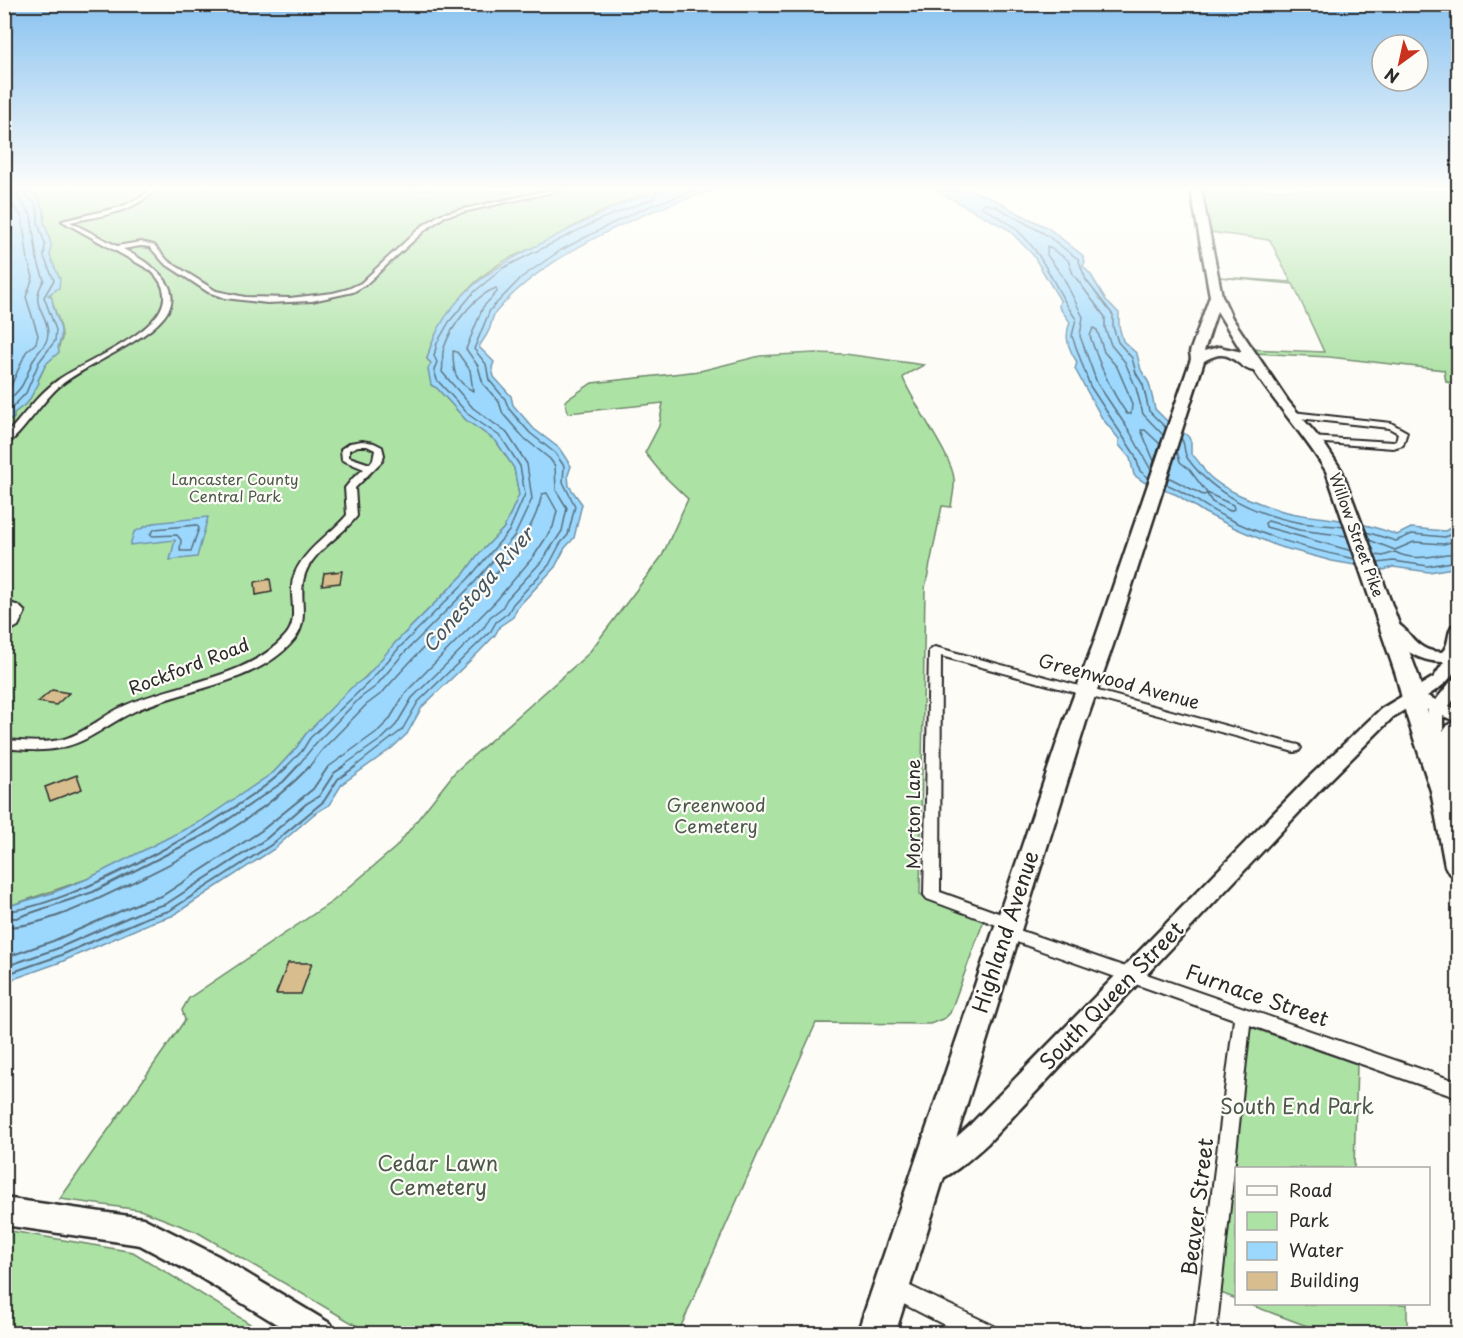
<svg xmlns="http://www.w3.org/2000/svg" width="1463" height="1338" font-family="'Playpen Sans',sans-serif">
	<rect width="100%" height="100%" fill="#fdfcf7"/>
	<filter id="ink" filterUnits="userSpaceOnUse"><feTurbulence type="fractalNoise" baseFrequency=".0167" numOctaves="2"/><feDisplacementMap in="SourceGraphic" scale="12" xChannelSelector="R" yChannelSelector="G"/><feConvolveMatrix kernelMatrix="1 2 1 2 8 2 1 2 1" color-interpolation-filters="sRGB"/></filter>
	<g filter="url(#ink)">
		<g fill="#ade2a5" stroke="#6c8668" stroke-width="1.5">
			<path d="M 28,190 L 660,190 C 625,200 590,216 559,235 C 541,246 519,252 501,263 C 469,283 435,322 427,359 L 431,363 L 431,385 L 437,388 L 466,420 L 496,441 L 514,468 L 519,495 L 504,528 L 477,556 L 464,574 L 395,643 L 384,659 L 305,735 L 297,747 L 274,772 L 258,784 L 204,820 L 160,844 L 87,879 L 12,905 L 5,905 L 5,423 L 14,418 L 14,413 L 28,402 L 46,364 L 59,352 C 57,345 61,344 62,338 C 63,323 53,312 52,298 L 48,294 L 51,294 L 55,271 L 50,256 L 50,240 L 44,221 L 45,215 L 38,198 Z"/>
			<path d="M 1200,190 L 1458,190 L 1458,384 L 1446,382 L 1444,370 L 1329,357 L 1253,353 L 1251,349 L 1324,352 L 1293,284 L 1219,277 L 1291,282 L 1270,240 L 1209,232 Z"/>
			<path d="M 815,353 L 845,354 L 924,365 L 905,375 L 903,378 C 913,404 953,458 954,479 C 955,488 952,498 951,507 L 942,506 L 925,588 L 920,894 L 984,920 L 950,1013 L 945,1018 L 930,1024 L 816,1023 L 678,1333 L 369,1333 L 197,1232 L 140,1210 L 60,1199 L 185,1020 L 182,1010 L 189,998 L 333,901 L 396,847 L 455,772 L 588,654 L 662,556 L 688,499 L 663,475 L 645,453 L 659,426 L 663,403 L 568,413 L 565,401 L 592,383 L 700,371 L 760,356 Z"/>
			<path d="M 1247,1026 L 1357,1064 L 1354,1168 L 1236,1168 L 1236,1299 L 1216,1291 Z"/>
			<path d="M 5,1230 L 133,1252 L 265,1333 L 5,1333 Z"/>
			<path d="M 1248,1304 L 1407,1304 L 1407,1333 L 1326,1333 Z"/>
		</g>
		<g fill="#9cd8fd" stroke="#6f93a9" stroke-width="1.5">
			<path d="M 5,190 L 28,190 L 40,200 L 40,205 L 44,209 L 44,222 L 51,244 L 50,256 L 60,279 L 59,288 L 48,295 L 52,298 C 53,317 67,328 58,347 L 59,352 L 46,364 L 38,380 L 39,383 L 28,402 L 14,413 L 14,418 L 5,423 Z"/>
			<path d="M 660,190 L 718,190 C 648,207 542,256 496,312 C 491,317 492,326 488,332 C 486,337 482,341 479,347 L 494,362 L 492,368 L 494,377 L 511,396 L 513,405 L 534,429 L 559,448 L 571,466 L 568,475 L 569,486 L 582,504 L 574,538 L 565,548 L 555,567 L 517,608 L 513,617 L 500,626 L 495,635 L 479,652 L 422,707 L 407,734 L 392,748 L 342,784 L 329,805 L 314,814 L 274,849 L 172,916 L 150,923 L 61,962 L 5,982 L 5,905 L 12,905 L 52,893 L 87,879 L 203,820 L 274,772 L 297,747 L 305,735 L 351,688 L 366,677 L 395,643 L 464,574 L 477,556 L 504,528 L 519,495 L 514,468 L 496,441 L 466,420 L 437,388 L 431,385 L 428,369 L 431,363 L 427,359 C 443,294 499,263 556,236 C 592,219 621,202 660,190 Z"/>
			<path d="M 935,190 L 970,190 L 998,201 L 1014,211 L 1048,228 L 1082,255 L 1085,262 L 1083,266 L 1091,275 L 1106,300 L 1119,313 L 1119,326 L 1123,341 L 1137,354 L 1141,370 L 1149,383 L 1155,409 L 1167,421 L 1188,436 L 1191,442 L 1191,454 C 1200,460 1201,468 1208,475 C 1223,490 1251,500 1270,507 C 1291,515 1312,516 1334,519 C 1355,522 1377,527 1397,535 L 1411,528 L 1445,531 L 1458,524 L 1458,567 L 1429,572 L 1393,567 L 1384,570 L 1332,561 L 1277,546 L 1235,528 L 1205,513 L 1177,495 L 1144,482 L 1134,475 L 1130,458 L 1119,445 L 1119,439 L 1102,418 L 1075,369 L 1077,362 C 1068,348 1064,337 1070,322 L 1059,307 L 1060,300 L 1033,255 L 1008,229 Z"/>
			<path d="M 208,517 L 197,557 L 170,560 L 175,540 L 130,545 L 134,532 L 153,523 Z"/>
		</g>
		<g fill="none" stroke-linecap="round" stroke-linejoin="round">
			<g stroke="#58707f" stroke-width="1.5">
				<path d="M 1093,328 L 1097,330 L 1104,352 L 1117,367 L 1127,390 L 1132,405 L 1131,414 L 1127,414 C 1110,390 1099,364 1090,336 Z"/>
				<path d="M 453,351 L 457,352 L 470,370 L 473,391 C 454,380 453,372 453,351 Z"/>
				<path d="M 4,391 L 11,386 L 26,352 L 36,343 L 38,335 L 26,297 L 33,277 L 28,261 L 22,217 L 10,202 L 8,190"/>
				<path d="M 4,404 C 10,399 16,394 21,387 C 27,378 29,367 35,357 C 40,349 48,344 48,333 C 47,309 28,307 44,280 L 37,259 L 31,215 L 19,199 L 17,190"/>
				<path d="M 4,416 L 26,393 L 39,362 L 55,341 L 56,330 L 44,297 L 54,280 L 44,257 L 45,244 L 38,223 L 38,212 L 34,202 L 25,195 L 24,190"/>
				<path d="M 1181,438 C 1186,445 1183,453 1188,459 C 1214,495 1259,516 1302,523 C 1316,525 1330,525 1344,527"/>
				<path d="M 1154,461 L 1141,430 L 1145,430 L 1160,444"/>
				<path d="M 1151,470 L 1130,432 L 1097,383 L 1080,336 L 1083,317 L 1063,277 L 1047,255 L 1047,246 L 1068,260 L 1073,274 L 1105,317 L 1105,328 L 1111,345 L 1125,362 L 1136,388 L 1143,414 L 1163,435"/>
				<path d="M 1168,477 L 1203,495 L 1207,494 L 1212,502 L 1230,511 L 1234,509 L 1233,505 L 1207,493 L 1189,469 L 1180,462 L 1177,451"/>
				<path d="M 1149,478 L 1140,471 L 1135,455 L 1090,386 L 1072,336 L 1076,319 C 1055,290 1045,255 1017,230 C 1007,220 994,215 982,207 L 983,203 L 995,206 L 1045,234 L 1078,259 L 1086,280 L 1113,315 L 1113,327 L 1118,342 L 1132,358 L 1136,373 L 1143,385 L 1149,411 L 1166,428"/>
				<path d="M 1166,484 C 1188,493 1206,508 1227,518 C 1267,538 1311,550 1355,559"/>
				<path d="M 196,525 L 199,528 L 191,551 L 180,551 L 181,540 L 177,535 L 153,536 L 150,534 L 155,529 Z"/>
				<path d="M 1366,532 L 1396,541 L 1412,534 L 1445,537 L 1458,531"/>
				<path d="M 1347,536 L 1299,530 L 1268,521 L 1265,523 L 1266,527 L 1352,551"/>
				<path d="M 1369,540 L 1395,550 L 1414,542 L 1444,544 L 1458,540"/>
				<path d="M 1375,555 L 1383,556 L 1395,552 C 1416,563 1436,554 1458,553"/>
				<path d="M 1378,563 L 1393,561 L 1428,566 L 1458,561"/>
				<path d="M 285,768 L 302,751 L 310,738 L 370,681 L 400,647 L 469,578 L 509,531 L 525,494 L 520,466 L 501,437 L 469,415 L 437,380 L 434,370 L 437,362 L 434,356 L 437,343 L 449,322 L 474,292 L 503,268 L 601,219 L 654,198 L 657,190"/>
				<path d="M 296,768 L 316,743 L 360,698 L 375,687 L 405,652 L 474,583 L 515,535 L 532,499 L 527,464 L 507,433 L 473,408 L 442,372 C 444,364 441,356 444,348 C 451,326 474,296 496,288 L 497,292 L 483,307 L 466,349 L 478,366 L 483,384 L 499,402 L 503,414 L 524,438 L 550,459 L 555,466 L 556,490 L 567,508 L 562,531 L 542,561 L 507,599 L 502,608 L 490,617 L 485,626 L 412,698 L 396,725 L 383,738 L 340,768"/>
				<path d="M 308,768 L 323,749 L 366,705 L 382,693 C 401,671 421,650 442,629 C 478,592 532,546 542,494 L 547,493 L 557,511 L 553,527 L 534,556 L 495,602 L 406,692 L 389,720 L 378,731 L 327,768"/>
				<path d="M 353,768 L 402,730 L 418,702 L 491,631 L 496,622 L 508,613 L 513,604 L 549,565 L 560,544 L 568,535 L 575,506 L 563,482 L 564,466 L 555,453 L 530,433 L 509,409 L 505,399 L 489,380 L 486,364 L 474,349 L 490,310 L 522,277 L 561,250 L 617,221 L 647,207 L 696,190"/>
			</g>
			<g stroke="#58707f" stroke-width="2">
				<path d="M 4,911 C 63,911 245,811 287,767"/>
				<path d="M 4,918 L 16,918 L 93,892 L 210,832 L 283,782 L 297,767"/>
				<path d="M 4,927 C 41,927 88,904 121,888 C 188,856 257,821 309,767"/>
				<path d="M 4,958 L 53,941 L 141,902 L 162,896 L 261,831 L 313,789 L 328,767"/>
				<path d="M 4,967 L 56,949 L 145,910 L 166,904 L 266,839 L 306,804 L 319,796 L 334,773 L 343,767"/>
				<path d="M 4,975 L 59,956 L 148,917 L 169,911 L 271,845 L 324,801 L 338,779 L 355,767"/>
			</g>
		</g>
		<g fill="#d8be8e" stroke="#2b2b2b" stroke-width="1.5">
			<path d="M 342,571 L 340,583 L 322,585 L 324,573 Z"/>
			<path d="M 270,579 L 272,592 L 256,595 L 255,582 Z"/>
			<path d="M 52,690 L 69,693 L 56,705 L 38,702 Z"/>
			<path d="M 77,775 L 82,789 L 50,801 L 45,787 Z"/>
			<path d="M 288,963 L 312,963 L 301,994 L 276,994 Z"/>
		</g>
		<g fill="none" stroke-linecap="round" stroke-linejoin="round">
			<g stroke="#2b2b2b" stroke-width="4">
				<g id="minor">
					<path d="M 149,190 L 155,190 C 132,213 100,216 70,222 L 117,246 L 141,242 L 154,245 L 168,261 L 216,291 L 245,297 L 290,298 L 333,293 L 348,289 L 361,283 L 421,227 L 441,214 L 551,190 L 561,190 L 445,216 L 425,230 L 365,285 L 353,292 L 312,301 L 267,303 L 225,298 L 208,292 L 164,263 L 150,247 L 141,246 L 123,249 C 243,311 109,347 61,385 C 42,400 21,437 4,446 L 4,437 C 22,418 37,395 58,380 C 88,358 204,319 150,270 L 62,221 L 121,207 L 142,197 Z"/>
					<path d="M 1292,412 L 1391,423 L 1407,432 L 1403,445 L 1393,448 L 1312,442 L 1309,441 L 1309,437 L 1393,442 L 1396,441 L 1398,433 L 1389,428 L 1289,417 L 1288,415 Z"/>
					<path d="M 362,441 L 374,443 L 382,447 L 384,455 L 382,461 L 355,488 L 357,516 C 342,536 314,550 305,574 C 297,596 311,620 294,640 C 257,685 183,688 133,712 C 109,723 90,741 64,747 C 44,752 24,750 4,748 L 4,740 C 24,741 45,744 64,739 C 86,733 103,715 124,706 C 174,683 249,679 286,635 C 301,618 286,592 295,573 C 305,549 331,534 347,515 L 345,488 L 353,478 L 364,469 L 342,460 L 341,449 L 350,443 ZM 358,446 L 367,446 L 375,450 L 373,460 L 370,464 L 349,457 L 349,450 Z"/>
					<path d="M 4,601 L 19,606 L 25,612 L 18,626 L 4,634 L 4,625 L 9,622 L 13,613 L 4,608 Z"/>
					<path d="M 935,647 L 1294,744 L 1299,745 L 1301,748 L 1299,751 L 1294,752 L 941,656 L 940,892 L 1015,919 L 1017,923 L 1013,928 L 1458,1082 L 1458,1098 L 1250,1025 L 1216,1334 L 1194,1334 L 1234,1019 L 1000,936 L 998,932 L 1002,927 L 927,899 L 924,895 L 929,651 Z"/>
					<path d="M 893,1278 L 994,1326 L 997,1334 L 962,1334 L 886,1295 L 883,1288 L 886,1281 Z"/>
				</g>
			</g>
			<g stroke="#2b2b2b" stroke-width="5">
				<g id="secondary">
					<path d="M 1393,622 C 1411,627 1412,652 1442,652 C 1450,645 1447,634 1452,626 L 1458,624 C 1458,664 1463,674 1427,696 L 1436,700 L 1452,680 L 1458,679 L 1458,694 L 1449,706 L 1458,710 L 1458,766 L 1456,766 L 1458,772 L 1458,803 L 1451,801 L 1449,796 L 1424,728 L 1428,710 L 1414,704 L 1393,717 L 1322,788 L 987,1144 C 970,1159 953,1175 931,1184 L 922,1180 L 918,1171 L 922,1162 L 943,1149 L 969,1126 L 1308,778 L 1381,709 L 1434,677 L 1444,662 C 1417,662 1400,648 1385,627 ZM 1443,716 L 1455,721 L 1448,725 L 1443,732 Z"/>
					<path d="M 4,1198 L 143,1218 L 218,1256 L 331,1324 L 336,1334 L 293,1334 L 198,1276 L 140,1245 L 4,1225 Z"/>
				</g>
			</g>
			<g stroke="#2b2b2b" stroke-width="5">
				<path id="trunk" d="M 1191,190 L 1201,190 L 1222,296 L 1232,318 L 1288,401 L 1325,445 L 1342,471 L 1418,675 L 1428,714 L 1455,791 L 1458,807 L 1458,876 L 1449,873 L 1445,866 L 1431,791 L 1406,714 L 1396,675 L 1326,471 C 1305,436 1277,406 1254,371 C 1235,368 1232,344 1204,361 L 1113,645 L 1086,722 L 895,1334 L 857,1334 L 1064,722 L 1093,645 L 1191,359 L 1190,352 L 1210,296 ZM 1217,311 L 1242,352 L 1219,347 L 1204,351 Z"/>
			</g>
			<use href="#minor" fill="#fdfcf7" fill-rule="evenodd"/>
			<use href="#secondary" fill="#fdfcf7" fill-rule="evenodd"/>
			<use href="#trunk" fill="#fdfcf7" fill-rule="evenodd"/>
		</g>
	</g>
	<linearGradient id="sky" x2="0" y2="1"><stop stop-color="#89c2f0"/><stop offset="0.5" stop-color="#fefefb"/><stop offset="1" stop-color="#fefefb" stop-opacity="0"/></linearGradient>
	<rect width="1463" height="377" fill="url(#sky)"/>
	<g text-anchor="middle" stroke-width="4.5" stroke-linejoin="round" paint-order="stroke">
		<g font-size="15" fill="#4c594a" stroke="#fdfcf7">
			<text x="235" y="485">Lancaster County<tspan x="235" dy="17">Central Park</tspan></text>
		</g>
		<g font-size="15" fill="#2b2b2b" stroke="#fdfcf7">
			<text transform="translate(1356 535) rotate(70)" y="5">Willow Street Pike</text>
		</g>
		<g font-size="18" fill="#2b2b2b" stroke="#fdfcf7">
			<text transform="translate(189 667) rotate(-21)" y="6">Rockford Road</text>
			<text transform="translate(1119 682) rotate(15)" y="6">Greenwood Avenue</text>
			<text transform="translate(914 814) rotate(-90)" y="6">Morton Lane</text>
		</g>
		<g font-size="18" fill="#4c594a" stroke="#fdfcf7">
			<text x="716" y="812">Greenwood<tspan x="716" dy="21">Cemetery</tspan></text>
		</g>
		<g font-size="20" font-style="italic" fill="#475660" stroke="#fdfcf7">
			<text transform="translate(478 590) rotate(-49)" y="7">Conestoga River</text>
		</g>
		<g font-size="21" fill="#2b2b2b" stroke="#fdfcf7">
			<text transform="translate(1006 932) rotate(-72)" y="7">Highland Avenue</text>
			<text transform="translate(1112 996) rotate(-46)" y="7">South Queen Street</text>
			<text transform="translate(1257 996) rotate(19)" y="7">Furnace Street</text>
			<text transform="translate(1198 1207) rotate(-83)" y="7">Beaver Street</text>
		</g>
		<g font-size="21" fill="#4c594a" stroke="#fdfcf7">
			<text x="1297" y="1114">South End Park</text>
			<text x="438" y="1171">Cedar Lawn<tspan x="438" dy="24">Cemetery</tspan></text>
		</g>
	</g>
	<rect width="1463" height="1338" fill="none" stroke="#fdfcf7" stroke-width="24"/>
	<rect x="12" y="12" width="1439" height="1314" fill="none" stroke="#2b2b2b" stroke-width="2" filter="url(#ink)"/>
	<rect x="1235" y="1167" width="195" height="138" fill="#fdfcf7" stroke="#a9a8a5" stroke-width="1.5"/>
	<rect x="1247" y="1186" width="30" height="9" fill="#fdfcf7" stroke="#a9a8a5" stroke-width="1.5"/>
	<text x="1289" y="1197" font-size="18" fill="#2b2b2b">Road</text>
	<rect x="1247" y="1212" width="30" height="18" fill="#ade2a5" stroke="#a9a8a5" stroke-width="1.5"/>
	<text x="1289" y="1227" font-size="18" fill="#2b2b2b">Park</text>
	<rect x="1247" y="1242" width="30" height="18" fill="#9cd8fd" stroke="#a9a8a5" stroke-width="1.5"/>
	<text x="1289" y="1257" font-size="18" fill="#2b2b2b">Water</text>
	<rect x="1247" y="1272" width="30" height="18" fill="#d8be8e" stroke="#a9a8a5" stroke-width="1.5"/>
	<text x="1289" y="1287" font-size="18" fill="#2b2b2b">Building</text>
	<g transform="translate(1400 63) rotate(213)"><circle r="28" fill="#fdfcf7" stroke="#a9a8a5" stroke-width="1.5"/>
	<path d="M0-4.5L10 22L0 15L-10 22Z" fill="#c8321e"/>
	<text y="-9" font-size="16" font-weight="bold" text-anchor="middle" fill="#2b2b2b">N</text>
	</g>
</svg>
